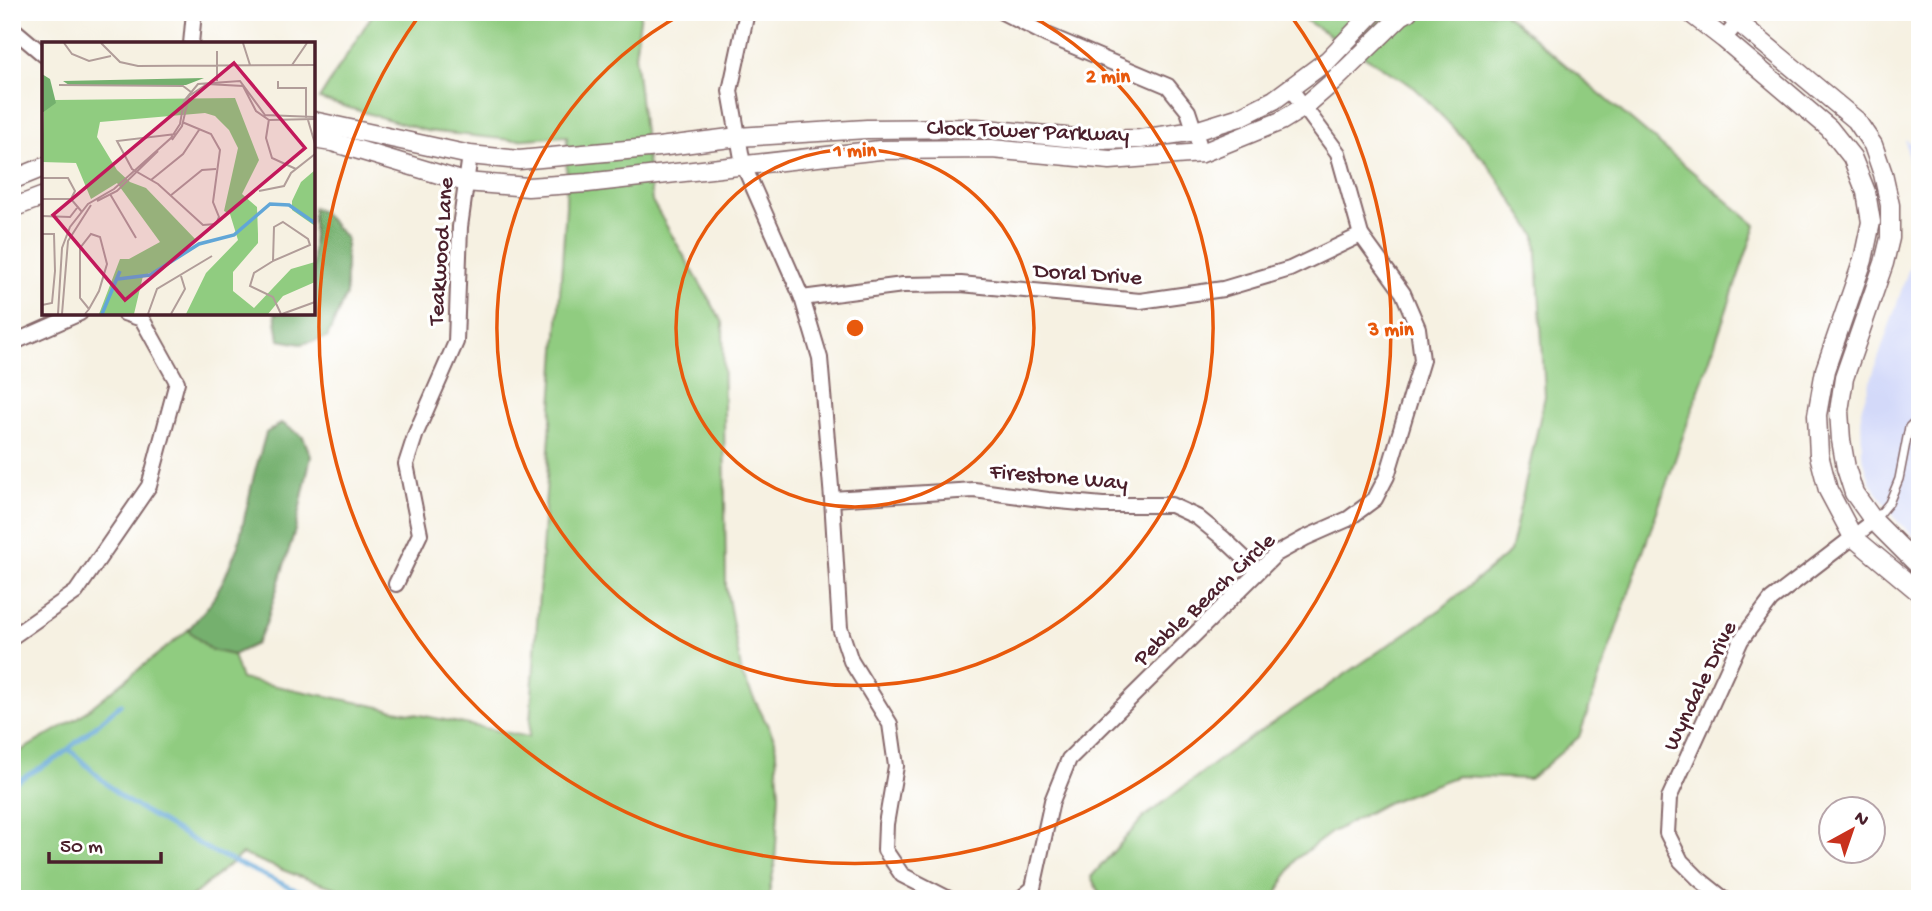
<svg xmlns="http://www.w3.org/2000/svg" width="1932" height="911" font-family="'Gochi Hand',sans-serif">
	<rect width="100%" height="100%" fill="#fff"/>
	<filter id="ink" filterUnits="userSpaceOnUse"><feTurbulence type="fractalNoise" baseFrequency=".0143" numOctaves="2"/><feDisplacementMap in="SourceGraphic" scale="14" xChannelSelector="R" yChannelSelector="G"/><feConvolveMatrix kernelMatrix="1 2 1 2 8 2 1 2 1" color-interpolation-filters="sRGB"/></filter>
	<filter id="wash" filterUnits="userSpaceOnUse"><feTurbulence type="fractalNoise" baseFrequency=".00686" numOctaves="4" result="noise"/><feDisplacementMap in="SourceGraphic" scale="28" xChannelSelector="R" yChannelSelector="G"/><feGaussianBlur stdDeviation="1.57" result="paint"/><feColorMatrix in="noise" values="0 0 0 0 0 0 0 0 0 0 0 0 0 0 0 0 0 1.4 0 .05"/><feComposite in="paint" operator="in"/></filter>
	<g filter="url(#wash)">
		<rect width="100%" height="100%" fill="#f6f1e2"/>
		<path fill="#d3d9f9" d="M 1905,139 L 1920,151 L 1920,542 L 1899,523 L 1870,482 L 1862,454 L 1861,409 L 1914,253 L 1916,208 Z"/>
		<g fill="#90cc80" stroke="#6d7656" stroke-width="2">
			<path d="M 374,12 L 641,12 L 635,55 L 652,201 L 723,323 L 726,587 L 742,675 L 775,740 L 779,794 L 775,863 L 768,899 L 371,899 L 298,876 L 242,854 L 189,899 L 12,899 L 12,756 L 79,717 L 188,630 L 211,650 L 233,655 L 241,679 L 529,737 L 566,206 L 567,136 L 512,140 L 427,131 L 319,99 Z"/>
			<path d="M 1292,12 L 1503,12 L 1756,225 L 1579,737 L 1530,779 L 1457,776 L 1384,804 L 1332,832 L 1296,859 L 1277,893 L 1278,899 L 1102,899 L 1091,877 L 1143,818 L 1233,749 L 1315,695 L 1441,609 L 1510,552 L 1545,396 L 1536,236 L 1487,163 L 1414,87 Z"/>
		</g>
		<g fill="#74b06e" stroke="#5f684c" stroke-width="2">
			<path d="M 313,208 L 321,211 L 346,238 L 346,295 L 327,338 L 301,344 L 279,340 L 275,313 L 313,313 Z"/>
			<path d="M 282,423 L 303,437 L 311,456 L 295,530 L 266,624 L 256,644 L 233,655 L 211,650 L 188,630 L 210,604 L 224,579 L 238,546 L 254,475 L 266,433 Z"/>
		</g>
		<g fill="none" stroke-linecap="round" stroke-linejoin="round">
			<g stroke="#61a6d7" stroke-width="4.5">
				<path d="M 69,749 L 122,798 L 211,851 L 294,889 L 324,899"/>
				<path d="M 12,784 L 59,757 L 121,704"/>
			</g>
		</g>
	</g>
	<g filter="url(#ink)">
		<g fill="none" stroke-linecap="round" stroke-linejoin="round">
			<g stroke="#86686b" stroke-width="10">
				<path id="service" d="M 1874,521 L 1889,503 L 1899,479 L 1909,427 L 1920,416"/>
			</g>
			<g stroke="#86686b" stroke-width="18">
				<g id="minor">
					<path d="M 747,12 L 730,91 L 743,164 L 802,298 L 820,358 L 832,499 L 840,628 L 851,661 L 890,724 L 896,766 L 886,824 L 885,850 L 902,875 L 949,899"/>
					<path d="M 1002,12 L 1047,35 L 1168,86 L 1188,111 L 1202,153"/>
					<path d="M 12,28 L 44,55"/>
					<path d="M 1724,39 L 1746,12"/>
					<path d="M 191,44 L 194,12"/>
					<path d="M 802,298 L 903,285 L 961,284 L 1140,301 L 1223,289 L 1290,269 L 1361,235"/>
					<path d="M 12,343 L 80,313"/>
					<path d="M 832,499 L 974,490 L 1048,500 L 1103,505 L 1171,505 L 1197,517 L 1224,539 L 1258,571"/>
					<path d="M 396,584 L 420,534 L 406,464 L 416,433 L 456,342 L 460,227 L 470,155"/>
					<path d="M 12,637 L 76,592 L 149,486 L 177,382 L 142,319 L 124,313"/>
					<path d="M 1020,899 L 1033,888 L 1052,801 L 1069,759 L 1276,554 L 1305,538 L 1348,519 L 1375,499 L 1387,476 L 1422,360 L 1418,328 L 1403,293 L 1361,235 L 1338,153 L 1290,88"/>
					<path d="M 1724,899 L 1699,879 L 1681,861 L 1667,833 L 1669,798 L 1741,640 L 1771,600 L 1874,521"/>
				</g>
			</g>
			<g stroke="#86686b" stroke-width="21">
				<g id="tertiary">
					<path d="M 1689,12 L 1724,39 L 1829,128 L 1852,157 L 1866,192 L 1871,222 L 1863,260 L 1825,370 L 1817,415 L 1819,455 L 1828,490 L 1853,537 L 1920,593"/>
					<path d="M 1726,12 L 1856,120 L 1873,145 L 1883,174 L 1890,205 L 1890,238 L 1884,263 L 1844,378 L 1839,411 L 1841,440 L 1846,468 L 1854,493 L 1874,521 L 1920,567"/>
					<path d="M 313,121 L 470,155 L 519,160 L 659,147 L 738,137 L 867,129 L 977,128 L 1095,140 L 1140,139 L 1195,131 L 1240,117 L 1274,100 L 1328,60 L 1374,12"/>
					<path d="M 313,139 L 332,142 L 465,182 L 528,187 L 587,183 L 880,150 L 992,149 L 1110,160 L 1202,153 L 1281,121 L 1304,107 L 1334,81 L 1401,16 L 1408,12"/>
					<path d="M 12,180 L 44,167"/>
					<path d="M 12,208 L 44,196"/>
				</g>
			</g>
			<use href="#service" stroke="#fff" stroke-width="7"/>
			<use href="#minor" stroke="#fff" stroke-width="14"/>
			<use href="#tertiary" stroke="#fff" stroke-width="18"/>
		</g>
	</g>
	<g fill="none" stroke="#e8590c" stroke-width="3.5">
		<circle cx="855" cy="328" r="179"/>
		<path d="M1026 13A358 358 0 1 1 684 13"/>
		<path d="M1289 13A536 536 0 1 1 421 13"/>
	</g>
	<g text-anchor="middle" stroke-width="6" stroke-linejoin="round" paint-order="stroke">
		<g font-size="23" fill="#4a1f2b" stroke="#fff">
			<text transform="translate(1028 129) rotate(2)" y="8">Clock Tower Parkway</text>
			<text transform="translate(439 251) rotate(-86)" y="8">Teakwood Lane</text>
			<text transform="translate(1088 272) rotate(4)" y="8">Doral Drive</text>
			<text transform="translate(1059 475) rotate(5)" y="8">Firestone Way</text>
			<text transform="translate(1203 598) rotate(-43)" y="8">Pebble Beach Circle</text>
			<text transform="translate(1698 685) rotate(-64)" y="8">Wyndale Drive</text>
		</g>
	</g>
	<g transform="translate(42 42)">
		<rect width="273" height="273" fill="#f6f1e2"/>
		<path d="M 193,56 L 217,118 L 200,152 L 215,165 L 216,192 L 216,201 L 191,230 L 191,249 L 212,266 L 249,227 L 273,220 L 273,240 L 241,254 L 226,272 L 144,272 L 164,231 L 196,198 L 188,172 L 182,169 L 196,106 L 187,88 L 173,74 L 163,71 L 58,80 L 55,95 L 75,128 L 88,140 L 104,146 L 155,199 L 117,227 L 101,234 L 92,272 L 57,272 L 78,217 L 87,217 L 118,200 L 75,141 L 49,157 L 34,121 L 0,120 L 2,68 L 13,58 ZM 273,128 L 273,184 L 250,168 L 250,159 L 259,140 Z" fill="#90cc80"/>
		<path d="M 0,32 L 8,37 L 14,61 L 0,71 ZM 162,36 L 144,43 L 27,43 L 21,39 Z" fill="#74b06e"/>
		<path fill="none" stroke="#61a6d7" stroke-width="3.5" d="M 76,237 L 108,233 L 157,202 L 192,193 L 228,162 L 247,163 L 273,181M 60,272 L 78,229"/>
		<path fill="none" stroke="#b19d99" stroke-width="2" d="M 22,1 L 30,12 L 47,19 L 69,14M 59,1 L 78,20 L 96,24 L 273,23M 201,1 L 208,23M 175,9 L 175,39M 250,23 L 265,1M 236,39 L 236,46 L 264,46 L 264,76M 17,43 L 141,44 L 149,50M 227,77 L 224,96 L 230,116 L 254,127M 266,78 L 273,102M 134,92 L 75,99 L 90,127 L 116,142 L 161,183 L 174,182 L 177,175 L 171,160 L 178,108 L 169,92 L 140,80M 130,98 L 140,84 L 147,54 L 165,42 L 201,44 L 214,69 L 227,78 L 273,77M 0,136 L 26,136 L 33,149 L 29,157M 109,138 L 141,112 L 157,88M 217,149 L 242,144 L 249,131 L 273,112M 68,152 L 94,196M 128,154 L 160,128 L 174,127M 0,157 L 29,157 L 40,170M 55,159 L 75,149 L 116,109M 0,174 L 28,175 L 35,166M 241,180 L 266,197 L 268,203 L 231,219 L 232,185 ZM 0,192 L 12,192 L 13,229 L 10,261 L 0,263M 231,219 L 212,231 L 208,244 L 231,255 L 239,272M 16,272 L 20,206 L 28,185 L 46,162 L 72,147 L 129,96 L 138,82 L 142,59 L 156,42 L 198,39 L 223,73 L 273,75M 20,272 L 26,199 L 49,163M 43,272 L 47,267 L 57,249 L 65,222 L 58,195 L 49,192 L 38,206 L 38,256 L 47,267M 106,272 L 115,247 L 170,214M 129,272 L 143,247 L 139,234M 240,272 L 273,260"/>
		<path fill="#c2185b" fill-opacity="0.15" stroke="#c2185b" stroke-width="3.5" d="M 192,21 L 263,106 L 83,258 L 11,173 Z"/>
		<rect width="273" height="273" fill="none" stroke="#4a1f2b" stroke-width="3.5"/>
	</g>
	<circle cx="855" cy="328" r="10" fill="#e8590c" stroke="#fff" stroke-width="3.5"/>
	<g font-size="21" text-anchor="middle" font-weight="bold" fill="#e8590c" stroke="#fff" stroke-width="6" stroke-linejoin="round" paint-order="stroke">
		<text x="1108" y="82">2 min</text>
		<text x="855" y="156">1 min</text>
		<text x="1391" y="335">3 min</text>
	</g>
	<rect width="1932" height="911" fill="none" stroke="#fff" stroke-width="42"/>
	<g transform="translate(1852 830) rotate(40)"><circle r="33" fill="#ffffff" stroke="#b7a5aa" stroke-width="2"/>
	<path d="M0-5L12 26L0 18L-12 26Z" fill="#c8321e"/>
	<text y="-10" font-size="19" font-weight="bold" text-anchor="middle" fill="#4a1f2b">N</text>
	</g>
	<path d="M49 852v10h112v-10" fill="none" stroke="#4a1f2b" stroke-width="3.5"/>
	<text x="60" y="852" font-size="21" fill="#4a1f2b" stroke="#ffffff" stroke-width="5" paint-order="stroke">50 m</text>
</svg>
